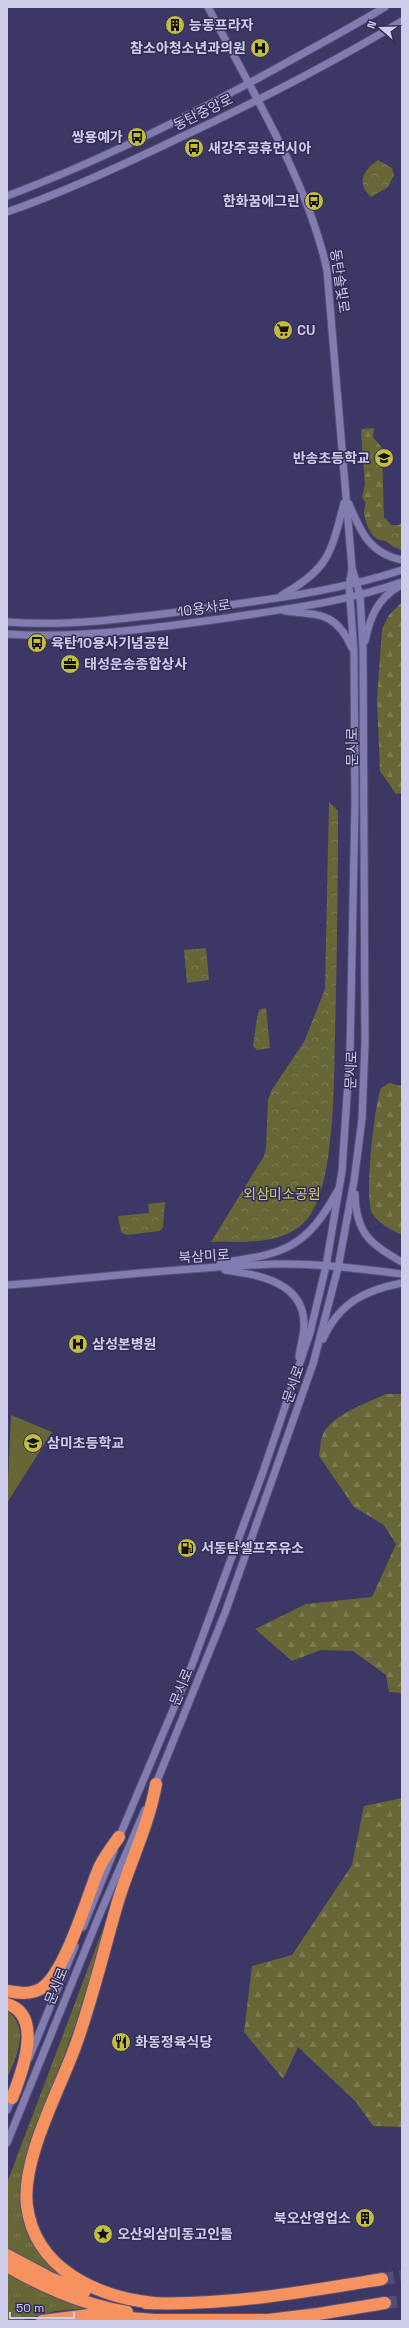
<svg xmlns="http://www.w3.org/2000/svg" width="409" height="2328" font-family="'Space Grotesk','Noto Sans KR',sans-serif">
	<defs>
		<pattern id="grass-tufts" width="24" height="20" patternUnits="userSpaceOnUse"><rect width="24" height="20" fill="#676637"/><path d="M3 7l-1-3M5 7V3M7 7l1-3M15 17l-1-3M17 17v-4M19 17l1-3" fill="none" stroke="#7c7b54"/></pattern>
		<pattern id="forest-firs" width="22" height="20" patternUnits="userSpaceOnUse"><rect width="22" height="20" fill="#676637"/><path d="M5 1l3.5 6h-7zM16 11l3.5 6h-7z" fill="#7c7b54"/></pattern>
		<pattern id="park-crowns" width="20" height="18" patternUnits="userSpaceOnUse"><rect width="20" height="18" fill="#676637"/><path d="M2 6a3 3 0 1 1 6 0M12 15a3 3 0 1 1 6 0" fill="none" stroke="#7c7b54"/></pattern>
	</defs>
	<rect width="100%" height="100%" fill="#3c3764"/>
	<g fill="url(#grass-tufts)">
		<path d="M 104,1926 L 86,1996 L 24,2165 C 16,2216 24,2237 59,2275 L 50,2273 L 7,2249 L 7,2183 Z"/>
		<path d="M 7,2011 C 31,2027 16,2058 7,2079 Z"/>
		<path d="M 7,2273 L 43,2291 L 90,2308 L 55,2311 L 19,2321 L 7,2321 Z"/>
	</g>
	<g fill="url(#forest-firs)">
		<path d="M 372,428 L 374,429 L 373,437 L 382,448 L 384,517 L 391,525 L 399,525 L 402,522 L 402,538 C 396,539 386,542 380,540 C 371,538 365,522 364,514 C 363,507 369,504 362,498 L 365,484 L 361,432 L 362,429 Z"/>
		<path d="M 402,602 L 402,793 L 396,794 L 380,771 L 377,700 L 382,629 L 389,615 Z"/>
		<path d="M 389,1083 L 402,1086 L 402,1235 C 393,1231 377,1223 372,1213 C 364,1197 374,1107 381,1088 Z"/>
		<path d="M 386,1394 L 402,1394 L 402,1693 L 389,1692 L 386,1675 L 353,1651 L 321,1650 L 292,1661 L 255,1629 L 306,1604 L 372,1597 L 396,1544 L 384,1525 L 354,1507 L 319,1456 C 320,1450 320,1443 322,1437 C 328,1416 367,1403 386,1394 Z"/>
		<path d="M 402,1798 L 402,2127 L 373,2126 L 356,2102 L 298,2047 L 283,2079 L 244,2032 L 252,1966 L 292,1955 L 352,1865 L 364,1806 Z"/>
	</g>
	<g fill="url(#park-crowns)">
		<path d="M 378,160 L 392,168 L 394,175 L 388,187 L 371,197 C 356,183 363,170 378,160 Z"/>
		<path d="M 385,530 L 402,530 L 402,550 L 394,547 L 381,538 Z"/>
		<path d="M 329,802 L 338,811 C 338,885 337,958 335,1032 C 334,1078 335,1177 311,1214 C 289,1247 245,1241 211,1242 L 264,1156 L 266,1148 L 268,1100 L 271,1091 L 304,1042 L 325,989 Z"/>
		<path d="M 206,948 L 209,980 L 187,983 L 184,950 Z"/>
		<path d="M 266,1008 L 270,1048 L 257,1050 L 253,1046 C 255,1037 256,1015 260,1009 Z"/>
		<path d="M 165,1202 L 163,1227 L 160,1231 L 126,1235 L 121,1232 L 118,1216 L 149,1213 L 148,1204 Z"/>
	</g>
	<path fill="#676637" d="M 11,1415 L 52,1432 L 7,1503 Z"/>
	<g fill="none" stroke-linecap="round" stroke-linejoin="round">
		<g stroke="#524e78" stroke-width="12" stroke-dasharray="12 6" stroke-linecap="butt">
			<path d="M 382,2279 L 402,2276"/>
			<path d="M 385,2303 L 402,2301"/>
		</g>
		<g stroke="#575278" stroke-width="9">
			<g id="tertiary">
				<path d="M 7,196 C 103,160 194,114 284,64 C 318,45 352,27 385,7"/>
				<path d="M 7,212 C 65,192 121,166 177,139 C 254,103 329,65 402,21"/>
				<path d="M 349,504 C 360,531 370,554 402,560"/>
				<path d="M 282,595 C 329,569 331,553 344,503"/>
				<path d="M 285,611 C 320,615 336,612 352,648"/>
				<path d="M 7,622 C 78,627 145,616 215,607 C 278,598 341,590 402,570"/>
				<path d="M 7,634 C 81,639 154,628 227,618 C 285,609 346,602 402,582"/>
				<path d="M 365,641 C 370,618 377,599 398,587"/>
				<path d="M 355,1194 C 356,1232 369,1244 402,1262"/>
				<path d="M 220,1263 C 284,1254 306,1249 338,1190"/>
				<path d="M 225,1270 C 259,1275 305,1282 304,1326 C 304,1336 300,1347 299,1357"/>
				<path d="M 7,1285 C 96,1278 186,1267 275,1264 C 317,1263 361,1269 402,1274"/>
				<path d="M 323,1339 C 339,1303 365,1290 402,1283"/>
				<path d="M 155,1786 L 225,1613 L 313,1364 L 338,1268 L 354,1181 L 362,1119 L 365,1043 L 363,649 L 360,595 L 352,568 L 327,270 C 307,179 251,90 208,7"/>
				<path d="M 118,1840 L 192,1665 L 263,1472 L 310,1333 L 326,1266 L 342,1171 L 350,1052 L 355,804 L 354,652 L 349,585 L 352,570"/>
				<path d="M 83,1927 L 114,1851"/>
				<path d="M 29,2058 L 75,1946"/>
				<path d="M 7,2110 L 13,2096"/>
				<path d="M 7,2143 L 99,1916 L 145,1810"/>
			</g>
		</g>
		<g stroke="#575278" stroke-width="14">
			<g id="motorway">
				<path d="M 7,1991 C 19,1993 31,1995 42,1988 C 66,1971 87,1897 99,1868 C 104,1857 112,1847 119,1837"/>
				<path d="M 7,2004 C 44,2015 22,2073 12,2098"/>
				<path d="M 7,2255 L 52,2279 L 85,2291"/>
				<path d="M 7,2266 C 43,2287 85,2305 127,2312"/>
				<path d="M 146,2303 C 226,2306 304,2292 382,2279"/>
				<path d="M 154,2303 C 97,2297 35,2269 27,2206 C 21,2160 59,2091 75,2047 C 93,1998 104,1948 119,1898 C 131,1860 149,1824 156,1784"/>
				<path d="M 42,2321 L 89,2315 L 155,2320 L 268,2320 L 318,2314 L 385,2303"/>
			</g>
		</g>
		<use href="#tertiary" stroke="#817db0" stroke-width="7"/>
		<use href="#motorway" stroke="#f5925f" stroke-width="12"/>
	</g>
	<defs>
		<g id="building-disc" transform="scale(1)"><circle r="9.5" fill="#c2bd3f" stroke="#322c58"/><path d="M-4-6H4V6H1V3H-1V6H-4ZM-2.5-4.3h1.7v1.8h-1.7ZM.8-4.3h1.7v1.8H.8ZM-2.5-1h1.7V.8h-1.7ZM.8-1h1.7V.8H.8Z" fill="#111"/></g>
		<g id="hospital-disc" transform="scale(1)"><circle r="9.5" fill="#c2bd3f" stroke="#322c58"/><path d="M-5-5h3v3.5h4V-5h3V5h-3V1.5h-4V5h-3Z" fill="#111"/></g>
		<g id="bus-disc" transform="scale(1)"><circle r="9.5" fill="#c2bd3f" stroke="#322c58"/><path d="M-5-6H5V4H4V6H2V4H-2V6H-4V4H-5ZM-3.5-4V0h7V-4ZM-3.5 1.2v1.5H-2V1.2ZM2 1.2v1.5H3.5V1.2Z" fill="#111"/></g>
		<g id="supermarket-disc" transform="scale(1)"><circle r="9.5" fill="#c2bd3f" stroke="#322c58"/><path d="M-6-5.5h2.5l.6 2H6L4.5 2H-2.5L-4.4-4H-6ZM-1.5 3.2a1.3 1.3 0 1 0 .1 0ZM3 3.2a1.3 1.3 0 1 0 .1 0Z" fill="#111"/></g>
		<g id="school-disc" transform="scale(1)"><circle r="9.5" fill="#c2bd3f" stroke="#322c58"/><path d="M0-5L7-2L0 1L-7-2ZM-4 1L0 2.5L4 1V4Q0 6-4 4Z" fill="#111"/></g>
		<g id="office-disc" transform="scale(1)"><circle r="9.5" fill="#c2bd3f" stroke="#322c58"/><path d="M-6-3h4V-5.5h4V-3h4V5H-6ZM-1-4.5V-3h2v-1.5ZM-6 0V1H6V0Z" fill="#111"/></g>
		<g id="fuel-disc" transform="scale(1)"><circle r="9.5" fill="#c2bd3f" stroke="#322c58"/><path d="M-5.5-6h7V0h2V4h1.3V-2.5L3-4.5l.8-.8L6-3V5H2.5V1h-1V6h-7ZM-4.2-4.7v3.2H.2V-4.7Z" fill="#111"/></g>
		<g id="restaurant-disc" transform="scale(1)"><circle r="9.5" fill="#c2bd3f" stroke="#322c58"/><path d="M-5-6h1v4h1v-4h1v4h1v-4h1v5L-1.5 .5V6h-2V.5L-5-1ZM5-6V6H3V1.5H1.5Q1.5-4 5-6Z" fill="#111"/></g>
		<g id="sight-disc" transform="scale(1)"><circle r="9.5" fill="#c2bd3f" stroke="#322c58"/><path d="M0-6L1.8-2.2L6-1.7L2.9 1.2L3.7 5.4L0 3.3L-3.7 5.4L-2.9 1.2L-6-1.7L-1.8-2.2Z" fill="#111"/></g>
	</defs>
	<g fill-rule="evenodd">
		<use href="#building-disc" x="175" y="25"/>
		<use href="#hospital-disc" x="260" y="48"/>
		<use href="#bus-disc" x="137" y="137"/>
		<use href="#bus-disc" x="194" y="148"/>
		<use href="#bus-disc" x="314" y="201"/>
		<use href="#supermarket-disc" x="283" y="330"/>
		<use href="#school-disc" x="384" y="458"/>
		<use href="#bus-disc" x="37" y="643"/>
		<use href="#office-disc" x="70" y="664"/>
		<use href="#hospital-disc" x="78" y="1344"/>
		<use href="#school-disc" x="33" y="1443"/>
		<use href="#fuel-disc" x="187" y="1548"/>
		<use href="#restaurant-disc" x="121" y="2042"/>
		<use href="#building-disc" x="365" y="2218"/>
		<use href="#sight-disc" x="103" y="2234"/>
	</g>
	<g text-anchor="middle" stroke-width="3" stroke-linejoin="round" paint-order="stroke">
		<g font-size="14" font-weight="bold" fill="#cfceea" stroke="#322c58" text-anchor="start">
			<text x="189" y="30">능동프라자</text>
			<text x="246" y="53" text-anchor="end">참소아청소년과의원</text>
			<text x="123" y="142" text-anchor="end">쌍용예가</text>
			<text x="208" y="153">새강주공휴먼시아</text>
			<text x="300" y="206" text-anchor="end">한화꿈에그린</text>
			<text x="297" y="335">CU</text>
			<text x="370" y="463" text-anchor="end">반송초등학교</text>
			<text x="51" y="648">육탄10용사기념공원</text>
			<text x="84" y="669">태성운송종합상사</text>
			<text x="92" y="1349">삼성본병원</text>
			<text x="47" y="1448">삼미초등학교</text>
			<text x="201" y="1553">서동탄셀프주유소</text>
			<text x="135" y="2047">화동정육식당</text>
			<text x="351" y="2223" text-anchor="end">북오산영업소</text>
			<text x="117" y="2239">오산외삼미동고인돌</text>
		</g>
		<g font-size="14" fill="#cfceea" stroke="#322c58">
			<text transform="translate(203 112) rotate(-26)" y="5">동탄중앙로</text>
			<text transform="translate(340 281) rotate(82)" y="5">동탄솔빛로</text>
			<text transform="translate(204 608) rotate(-8)" y="5">10용사로</text>
			<text transform="translate(352 747) rotate(-90)" y="5">문시로</text>
			<text transform="translate(351 1070) rotate(-88)" y="5">문시로</text>
			<text transform="translate(204 1256) rotate(-4)" y="5">북삼미로</text>
			<text transform="translate(293 1384) rotate(-71)" y="5">문시로</text>
			<text transform="translate(181 1687) rotate(-68)" y="5">문시로</text>
			<text transform="translate(56 1986) rotate(-68)" y="5">문시로</text>
		</g>
		<g font-size="14" fill="#d0cd60" stroke="#322c58">
			<text x="282" y="1199">외삼미소공원</text>
		</g>
	</g>
	<rect width="409" height="2328" fill="none" stroke="#cfceea" stroke-width="16"/>
	<g transform="translate(381 28) rotate(290)" stroke="#322c58" stroke-width="3" paint-order="stroke">
	<path d="M0-3L7 15L0 10L-7 15Z" fill="#cfceea"/>
	<text y="-6" font-size="11" font-weight="bold" text-anchor="middle" fill="#cfceea">N</text>
	</g>
	<path d="M10 2312v6h64v-6" fill="none" stroke="#cfceea" stroke-width="2"/>
	<text x="16" y="2312" font-size="12" fill="#cfceea" stroke="#322c58" stroke-width="3" paint-order="stroke">50 m</text>
</svg>
